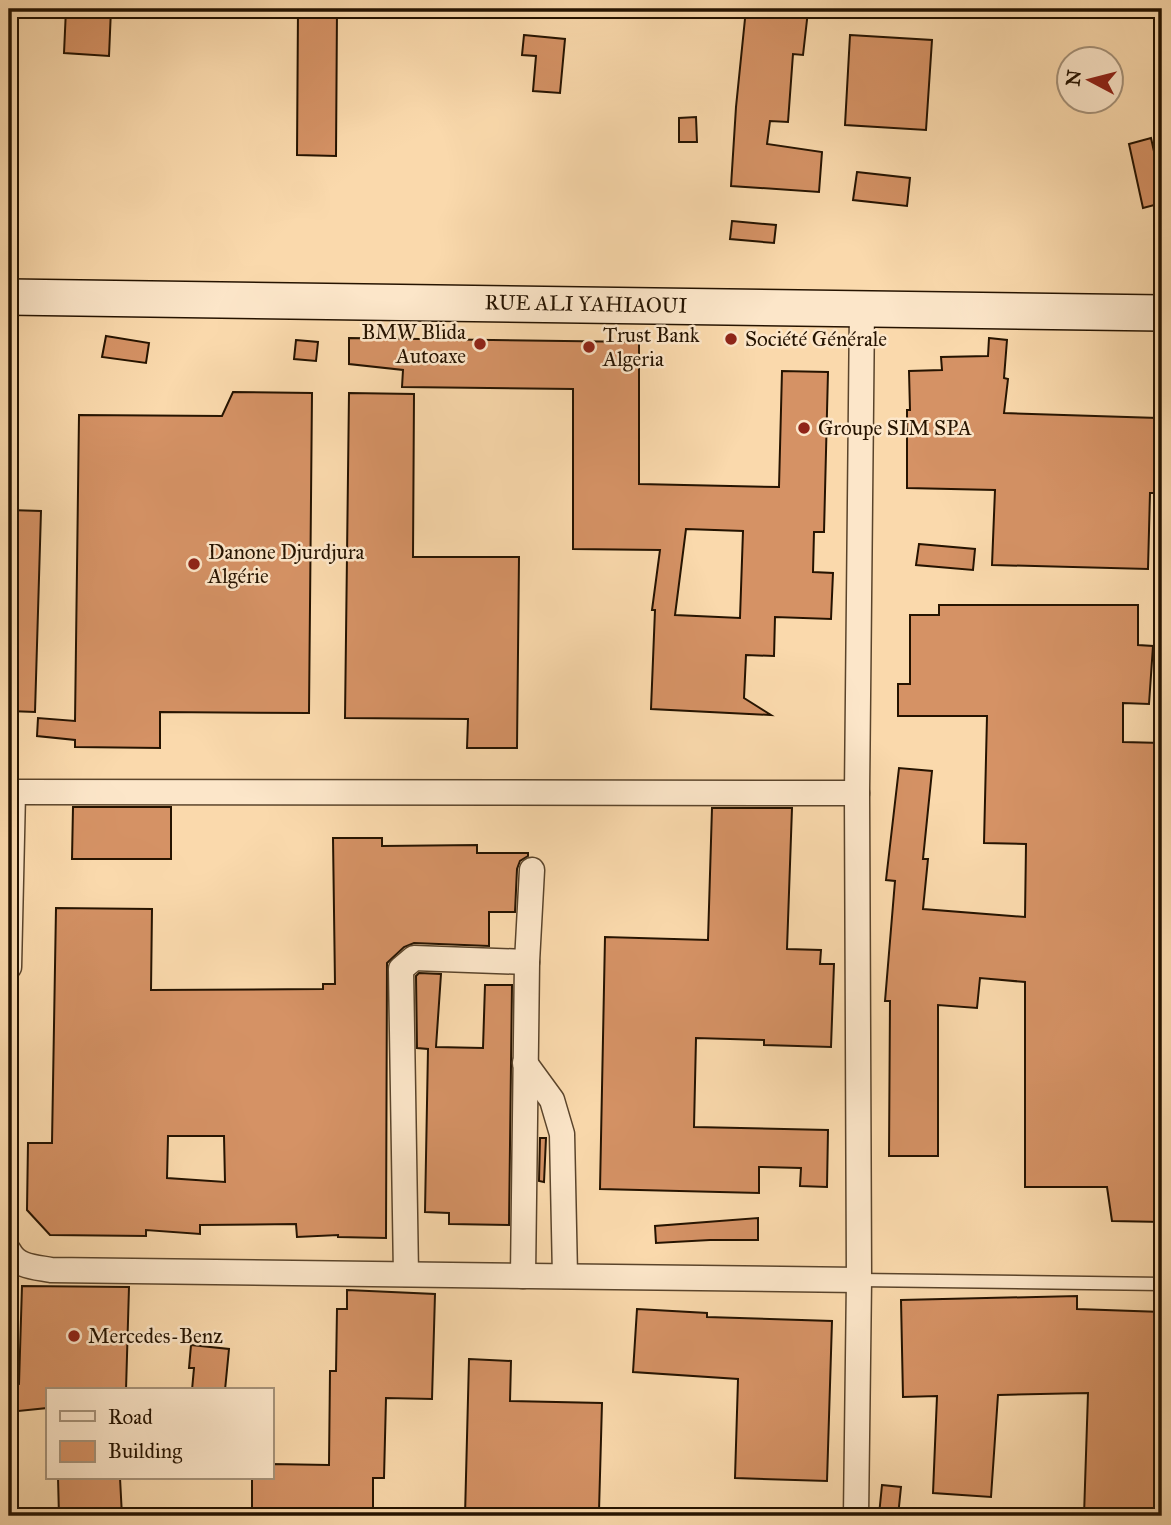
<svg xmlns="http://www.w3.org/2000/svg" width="1171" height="1525" font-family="'IM FELL Great Primer',serif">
	<rect width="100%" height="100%" fill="#fad9ac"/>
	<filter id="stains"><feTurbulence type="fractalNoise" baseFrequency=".00286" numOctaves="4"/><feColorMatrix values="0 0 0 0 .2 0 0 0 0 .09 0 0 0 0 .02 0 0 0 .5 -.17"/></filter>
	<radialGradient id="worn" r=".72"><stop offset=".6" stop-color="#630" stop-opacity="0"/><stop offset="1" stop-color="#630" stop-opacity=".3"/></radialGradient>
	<g fill="#d59265" stroke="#251300" stroke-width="2" fill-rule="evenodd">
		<path d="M 66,9 L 111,9 L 109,56 L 64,53 Z"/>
		<path d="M 298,9 L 337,9 L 336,156 L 297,155 Z"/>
		<path d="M 746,9 L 808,11 L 803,55 L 793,54 L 788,122 L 770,121 L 767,144 L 822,152 L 819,192 L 731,186 L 736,107 Z"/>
		<path d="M 524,35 L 565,39 L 560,93 L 533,91 L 536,56 L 522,55 Z"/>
		<path d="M 850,35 L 932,40 L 926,130 L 845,125 Z"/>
		<path d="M 696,117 L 697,142 L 679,142 L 679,118 Z"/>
		<path d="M 1151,138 L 1162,187 L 1162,203 L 1143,208 L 1129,144 Z"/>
		<path d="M 857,172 L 910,178 L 907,206 L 853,200 Z"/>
		<path d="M 732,221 L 776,225 L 774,243 L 730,239 Z"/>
		<path d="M 106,336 L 149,343 L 146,363 L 102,357 Z"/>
		<path d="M 349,338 L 639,342 L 639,484 L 779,487 L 782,371 L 828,372 L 824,532 L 814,532 L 813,572 L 833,573 L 831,619 L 775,617 L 774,656 L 746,655 L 744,698 L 771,715 L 651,709 L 655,610 L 652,610 L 660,550 L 573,549 L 573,389 L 402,387 L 403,370 L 349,364 ZM 686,529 L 743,531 L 740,618 L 675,615 Z"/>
		<path d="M 989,338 L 1007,340 L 1004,378 L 1008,379 L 1004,413 L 1158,418 L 1162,457 L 1162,493 L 1150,493 L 1148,569 L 992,565 L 995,490 L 907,488 L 907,410 L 910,410 L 909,371 L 942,370 L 941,357 L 988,356 Z"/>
		<path d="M 296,340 L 318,342 L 316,361 L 294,359 Z"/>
		<path d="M 233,392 L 312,393 L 309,713 L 160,712 L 160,748 L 75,747 L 75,740 L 37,736 L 38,718 L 75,721 L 79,415 L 222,416 Z"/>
		<path d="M 349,393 L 414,394 L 413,557 L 519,557 L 517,748 L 467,748 L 468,719 L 345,718 Z"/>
		<path d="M 9,510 L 41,511 L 35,712 L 9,711 Z"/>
		<path d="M 919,544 L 975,549 L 973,570 L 916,565 Z"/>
		<path d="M 939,605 L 1138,605 L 1138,645 L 1153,646 L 1149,704 L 1123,703 L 1123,742 L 1162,743 L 1162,1222 L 1112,1221 L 1107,1187 L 1025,1187 L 1025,982 L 980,978 L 977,1008 L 938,1005 L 938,1156 L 889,1156 L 890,1001 L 885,1001 L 895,881 L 886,880 L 899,768 L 932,771 L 923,859 L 928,859 L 923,909 L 1025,917 L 1026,844 L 984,843 L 987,716 L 898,716 L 898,684 L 910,684 L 910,615 L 939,615 Z"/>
		<path d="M 73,807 L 171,807 L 171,859 L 72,859 Z"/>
		<path d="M 712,808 L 792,808 L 787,949 L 821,950 L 820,964 L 834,964 L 831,1047 L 764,1045 L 764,1040 L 696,1038 L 694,1127 L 828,1130 L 827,1187 L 800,1186 L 801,1168 L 759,1167 L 759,1193 L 600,1189 L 605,937 L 708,940 Z"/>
		<path d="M 333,838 L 382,838 L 382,846 L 477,845 L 477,853 L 528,853 L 528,856 L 520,861 L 517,869 L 515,912 L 489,912 L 489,946 L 414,943 L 404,947 L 387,963 L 386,1238 L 338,1237 L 338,1235 L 297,1237 L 296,1224 L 200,1225 L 200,1234 L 146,1230 L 146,1236 L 50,1235 L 27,1210 L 28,1143 L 52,1143 L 56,908 L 152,909 L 151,990 L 323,989 L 323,984 L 335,984 ZM 168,1136 L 224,1136 L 225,1182 L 167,1178 Z"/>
		<path d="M 419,973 L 441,974 L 436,1047 L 483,1048 L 485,985 L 512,985 L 509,1225 L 449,1224 L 449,1213 L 425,1212 L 428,1049 L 417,1048 L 416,976 Z"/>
		<path d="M 540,1138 L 546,1138 L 544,1182 L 539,1181 Z"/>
		<path d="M 758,1218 L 758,1240 L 710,1240 L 656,1243 L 655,1226 Z"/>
		<path d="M 22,1286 L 129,1287 L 126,1390 L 47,1390 L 47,1408 L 9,1412 L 9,1387 L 19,1384 Z"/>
		<path d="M 347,1290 L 435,1294 L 432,1399 L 386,1398 L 384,1478 L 373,1478 L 373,1516 L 252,1516 L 252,1478 L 271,1478 L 271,1464 L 329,1465 L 330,1371 L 336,1371 L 337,1309 L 347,1309 Z"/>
		<path d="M 1077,1296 L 1077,1309 L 1162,1312 L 1162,1516 L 1084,1516 L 1088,1393 L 998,1395 L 991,1497 L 933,1493 L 937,1396 L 903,1397 L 901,1300 Z"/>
		<path d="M 637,1309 L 707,1313 L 707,1317 L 832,1321 L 827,1481 L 735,1478 L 738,1379 L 633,1372 Z"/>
		<path d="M 191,1345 L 229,1349 L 225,1390 L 192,1390 L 194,1368 L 189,1368 Z"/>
		<path d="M 469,1359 L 511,1361 L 510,1401 L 602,1403 L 599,1511 L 530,1509 L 530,1516 L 465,1516 Z"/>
		<path d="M 58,1478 L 120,1478 L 122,1516 L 59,1516 Z"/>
		<path d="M 882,1485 L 901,1487 L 898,1516 L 879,1515 Z"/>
	</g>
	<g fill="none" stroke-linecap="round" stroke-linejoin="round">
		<g stroke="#5a442b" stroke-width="15">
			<path id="service" d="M 859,1280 L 1162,1284"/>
		</g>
		<g stroke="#5a442b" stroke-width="27">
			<g id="minor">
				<path d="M 9,792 L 857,793"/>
				<path d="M 9,967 L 13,793"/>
				<path d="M 525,1063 L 552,1100 L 562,1134 L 565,1276"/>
				<path d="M 9,1251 C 17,1267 35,1267 51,1270 L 859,1280"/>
				<path d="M 406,1274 L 401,969 L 414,958 L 527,962"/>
				<path d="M 523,1276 L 527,962 L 532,870"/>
				<path d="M 856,1516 L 859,1280 L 857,793 L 862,308"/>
			</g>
		</g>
		<g stroke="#251300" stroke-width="38">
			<path id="secondary" d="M 9,297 L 1162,313"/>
		</g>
		<use href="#service" stroke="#fce6c9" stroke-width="12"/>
		<use href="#minor" stroke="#fce6c9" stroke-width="24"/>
		<use href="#secondary" stroke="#fce6c9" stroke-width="35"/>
	</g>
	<g fill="#8f2418" stroke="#fce6c9" stroke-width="2.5">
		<circle cx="731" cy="339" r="7"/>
		<circle cx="480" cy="344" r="7"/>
		<circle cx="589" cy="347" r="7"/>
		<circle cx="804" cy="428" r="7"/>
		<circle cx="194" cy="564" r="7"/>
		<circle cx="74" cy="1336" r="7"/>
	</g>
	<g text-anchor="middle" stroke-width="5" stroke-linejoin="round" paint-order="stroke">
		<g font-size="21" fill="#251300" stroke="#fce6c9">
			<text transform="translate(586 304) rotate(1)" y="7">RUE ALI YAHIAOUI</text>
		</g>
		<g font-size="21" fill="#251300" stroke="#fce6c9" text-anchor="start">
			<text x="466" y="339" text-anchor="end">BMW Blida<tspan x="466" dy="24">Autoaxe</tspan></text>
			<text x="603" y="342">Trust Bank<tspan x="603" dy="24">Algeria</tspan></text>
			<text x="745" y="346">Société Générale</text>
			<text x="818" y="435">Groupe SIM SPA</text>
			<text x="208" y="559">Danone Djurdjura<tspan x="208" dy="24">Algérie</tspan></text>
			<text x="88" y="1343">Mercedes-Benz</text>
		</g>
	</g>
	<rect width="1171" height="1525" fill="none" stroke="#fad9ac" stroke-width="35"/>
	<rect x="10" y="10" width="1150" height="1504" fill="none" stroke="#251300" stroke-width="3.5"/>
	<rect x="18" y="18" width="1136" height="1490" fill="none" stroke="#251300" stroke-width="2"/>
	<rect x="46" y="1388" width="228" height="91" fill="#fce6c9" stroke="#a69279" stroke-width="2"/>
	<rect x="60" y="1411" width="35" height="10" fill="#fce6c9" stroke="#a69279" stroke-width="2"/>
	<text x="108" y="1424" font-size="21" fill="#251300">Road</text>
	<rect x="60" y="1441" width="35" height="21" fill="#d59265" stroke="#a69279" stroke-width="2"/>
	<text x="108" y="1458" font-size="21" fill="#251300">Building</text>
	<g transform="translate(1090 80) rotate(277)"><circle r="33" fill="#fce6c9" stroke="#a69279" stroke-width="2"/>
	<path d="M0-5L12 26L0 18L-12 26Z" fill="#8f2418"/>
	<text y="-10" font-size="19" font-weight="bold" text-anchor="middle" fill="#251300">N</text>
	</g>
	<rect width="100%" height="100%" filter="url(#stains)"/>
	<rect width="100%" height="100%" fill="url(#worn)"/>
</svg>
